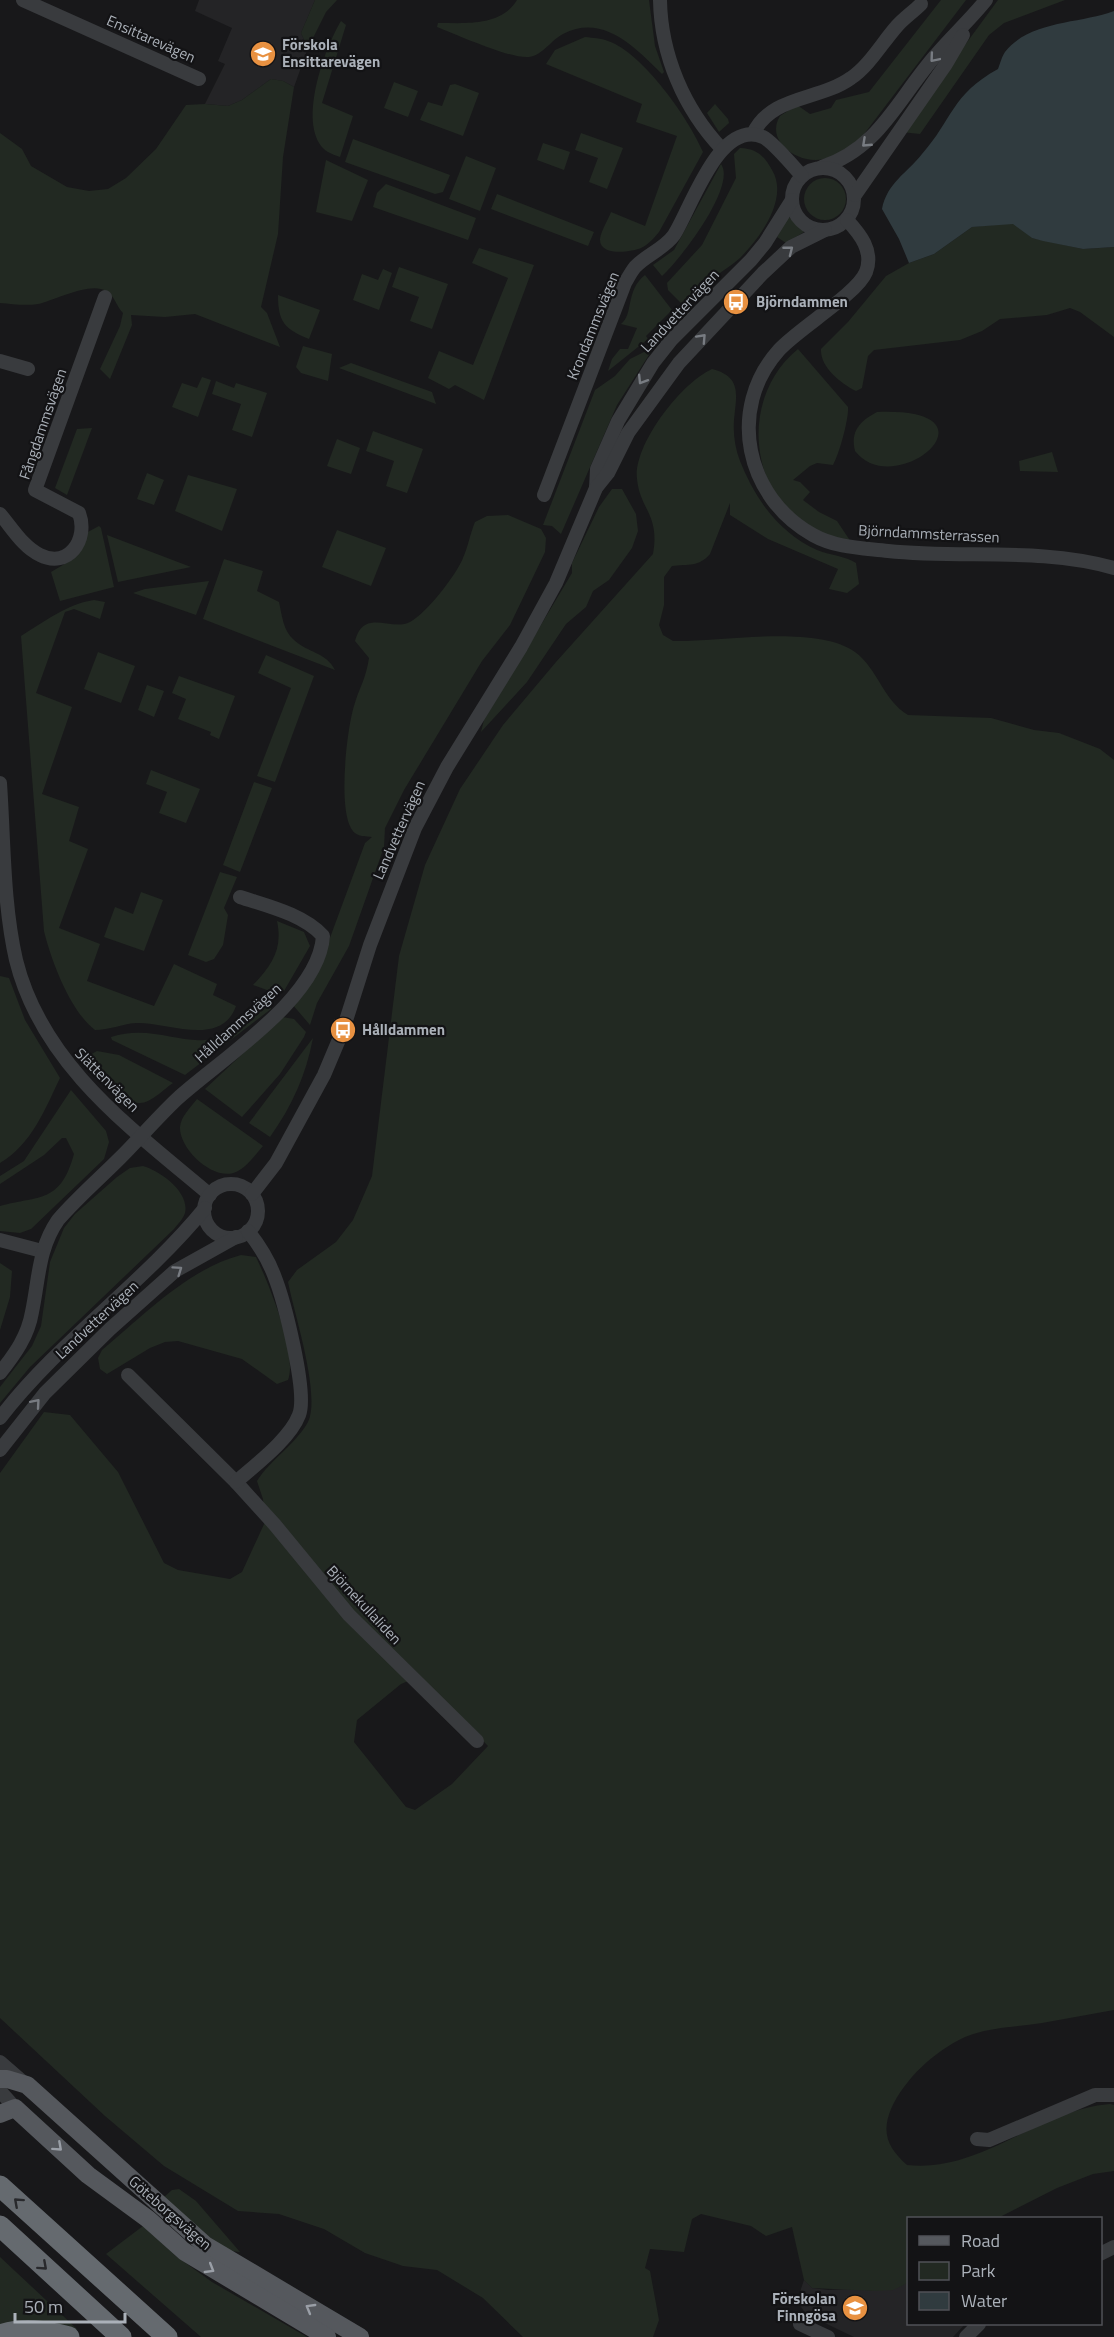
<svg xmlns="http://www.w3.org/2000/svg" width="1114" height="2337" font-family="'Titillium Web',sans-serif">
	<rect width="100%" height="100%" fill="#18181a"/>
	<g fill="#242426">
		<path d="M 199,0 L 315,0 L 301,33 L 308,48 L 294,87 L 283,81 L 271,79 L 242,100 L 228,106 L 205,104 L 225,64 L 218,61 L 232,28 L 195,11 Z"/>
		<path d="M 804,2280 L 812,2288 L 828,2290 L 855,2289 L 875,2291 L 908,2283 L 908,2324 L 965,2324 L 953,2337 L 854,2337 L 806,2314 L 797,2301 Z"/>
	</g>
	<g fill="#222922" fill-rule="evenodd">
		<path d="M 315,0 L 337,0 L 326,12 L 308,48 L 301,33 Z"/>
		<path d="M 517,0 L 649,0 L 655,46 L 664,72 L 662,74 C 635,48 604,13 563,34 C 551,40 543,55 529,57 C 510,59 458,35 437,27 L 438,23 C 465,23 501,27 517,0 Z"/>
		<path d="M 941,0 L 966,0 L 858,142 C 848,150 836,156 823,159 C 800,165 764,142 780,116 L 797,105 L 810,114 L 831,108 L 836,100 L 869,92 Z"/>
		<path d="M 998,0 L 1065,0 L 1004,23 L 989,35 L 920,134 L 901,132 Z"/>
		<path d="M 341,21 L 346,25 L 322,103 L 353,116 L 340,157 C 335,155 328,153 324,149 C 297,123 325,47 341,21 Z"/>
		<path d="M 585,37 C 593,38 601,38 608,41 C 643,53 689,119 703,152 L 659,232 C 654,238 649,244 641,248 C 632,252 599,257 600,239 C 601,231 608,220 611,212 L 645,226 L 677,136 L 636,122 L 642,104 L 546,64 L 555,50 Z"/>
		<path d="M 271,79 L 283,81 L 294,87 L 283,157 L 278,234 L 261,307 L 267,313 L 280,347 L 195,314 L 165,317 L 131,315 L 132,325 L 110,379 L 100,369 L 120,326 L 123,313 C 116,306 115,296 106,291 C 91,281 55,300 38,304 C 26,306 12,304 0,303 L 0,133 L 22,149 L 31,166 L 67,187 L 89,191 L 108,189 L 126,178 L 156,149 L 186,105 L 205,104 L 228,106 L 242,100 Z"/>
		<path d="M 394,82 L 418,91 L 408,117 L 384,108 Z"/>
		<path d="M 455,84 L 479,93 L 463,136 L 420,120 L 428,102 L 442,106 L 450,85 Z"/>
		<path d="M 715,104 L 728,119 L 729,123 L 719,132 L 707,113 Z"/>
		<path d="M 581,133 L 623,148 L 607,189 L 589,182 L 598,158 L 575,150 Z"/>
		<path d="M 353,139 L 450,175 L 443,192 L 435,194 L 345,162 Z"/>
		<path d="M 543,143 L 570,152 L 564,170 L 537,160 Z"/>
		<path d="M 740,148 C 758,149 764,156 772,170 C 789,198 761,237 740,258 C 730,267 717,274 707,283 C 699,290 692,299 685,307 L 668,290 L 667,283 L 702,245 L 736,178 L 734,154 Z"/>
		<path d="M 466,156 L 496,168 L 480,211 L 449,199 Z"/>
		<path d="M 326,160 L 368,180 L 352,221 L 316,212 Z"/>
		<path d="M 721,164 C 737,186 680,260 662,276 L 653,265 L 674,250 Z"/>
		<circle cx="825" cy="199" r="21"/>
		<path d="M 386,184 L 476,218 L 468,240 L 373,207 L 377,193 Z"/>
		<path d="M 497,194 L 594,232 L 588,246 L 491,209 Z"/>
		<path d="M 788,216 L 804,232 L 786,243 L 777,237 Z"/>
		<path d="M 1013,223 L 1032,238 L 1083,249 L 1114,247 L 1114,337 L 1080,312 L 1070,308 L 1047,315 L 1000,319 L 982,331 L 960,340 L 874,350 L 868,356 L 862,388 L 856,391 C 840,383 820,367 821,349 L 848,322 L 886,276 L 909,263 L 934,254 L 972,227 Z"/>
		<path d="M 479,248 L 534,265 L 484,400 L 455,385 L 449,389 L 428,378 L 439,351 L 473,365 L 508,278 L 472,263 Z"/>
		<path d="M 399,267 L 448,284 L 432,329 L 410,321 L 419,297 L 392,287 Z"/>
		<path d="M 383,269 L 392,273 L 379,310 L 353,300 L 362,274 L 378,280 Z"/>
		<path d="M 645,275 L 672,310 L 646,336 L 648,339 L 608,371 L 612,359 L 620,349 L 628,349 L 637,328 L 621,324 C 634,314 625,291 645,275 Z"/>
		<path d="M 278,295 L 320,310 L 309,339 C 285,329 278,323 278,295 Z"/>
		<path d="M 303,346 L 332,354 L 328,381 L 301,373 L 296,367 Z"/>
		<path d="M 654,347 L 617,405 L 561,534 L 552,526 L 543,525 L 595,390 L 615,376 L 630,359 Z"/>
		<path d="M 798,349 L 848,407 C 849,419 839,455 833,465 L 817,463 L 810,466 L 793,480 L 800,482 L 810,492 L 803,500 L 819,512 L 837,521 L 851,542 C 756,533 727,407 798,349 Z"/>
		<path d="M 351,363 L 432,392 L 436,404 L 339,368 Z"/>
		<path d="M 712,369 C 743,377 736,396 734,420 C 733,434 735,448 740,461 C 755,499 779,533 817,550 C 829,555 846,556 856,563 L 859,584 L 847,593 L 829,589 L 838,569 L 768,539 L 730,515 L 730,503 L 710,554 C 699,567 688,564 672,566 L 664,577 L 664,605 L 659,625 L 663,635 L 673,641 C 720,642 816,624 855,652 C 878,669 883,700 908,715 L 991,718 L 1034,730 L 1059,733 L 1100,749 L 1114,760 L 1114,2010 C 1090,2014 1066,2019 1042,2023 C 1017,2027 989,2027 965,2037 C 935,2051 905,2078 891,2109 C 881,2133 888,2148 907,2165 C 982,2173 1037,2110 1110,2104 L 1114,2105 L 1114,2171 L 1093,2174 L 1057,2188 L 998,2218 L 908,2218 L 908,2283 L 893,2290 L 875,2291 L 812,2288 L 804,2280 L 792,2227 L 766,2236 L 751,2226 L 701,2214 L 692,2219 L 684,2252 L 650,2249 L 645,2268 L 650,2271 L 659,2320 L 653,2337 L 523,2337 L 483,2298 L 437,2270 L 403,2266 L 365,2253 L 324,2229 L 279,2214 L 238,2211 L 164,2166 L 105,2116 L 0,2018 L 0,1473 L 44,1412 L 70,1415 L 118,1472 L 164,1563 L 178,1570 L 230,1579 L 242,1572 L 265,1522 L 263,1499 L 257,1481 C 271,1459 295,1445 308,1422 C 321,1395 294,1313 288,1282 L 297,1270 L 336,1242 L 353,1220 L 372,1176 L 399,956 L 425,865 L 460,789 L 503,725 L 556,662 L 653,554 C 660,514 640,510 637,479 C 633,445 681,383 712,369 ZM 420,1676 L 488,1746 L 452,1784 L 415,1810 L 406,1807 L 354,1742 L 357,1720 L 401,1684 Z"/>
		<path d="M 202,377 L 211,380 L 198,417 L 172,407 L 182,383 L 197,388 Z"/>
		<path d="M 216,381 L 234,388 L 236,383 L 267,393 L 252,437 L 232,430 L 241,404 L 212,394 Z"/>
		<path d="M 877,412 C 1008,407 895,503 855,451 C 850,431 860,421 877,412 Z"/>
		<path d="M 92,428 L 67,495 L 55,488 L 77,429 Z"/>
		<path d="M 373,431 L 423,449 L 407,493 L 386,486 L 394,461 L 366,451 Z"/>
		<path d="M 337,439 L 360,448 L 351,474 L 327,466 Z"/>
		<path d="M 1052,452 L 1058,472 L 1020,471 L 1019,461 Z"/>
		<path d="M 147,473 L 164,480 L 154,505 L 137,499 Z"/>
		<path d="M 188,475 L 237,489 L 222,531 L 175,511 Z"/>
		<path d="M 612,489 L 622,489 L 636,514 L 638,531 L 632,548 L 609,580 L 593,591 L 586,607 L 566,624 L 527,682 L 481,732 L 484,720 L 572,573 L 572,563 L 599,507 Z"/>
		<path d="M 508,515 L 541,529 L 546,538 L 545,552 L 510,625 L 482,661 L 404,790 L 385,828 L 384,847 L 349,946 L 317,1003 L 310,1025 L 292,1004 L 324,954 L 365,843 L 372,837 C 366,836 360,837 355,833 C 336,818 347,728 354,706 C 359,688 366,679 369,658 L 355,641 C 364,607 391,632 410,622 C 427,613 456,575 463,558 C 468,547 470,534 475,522 L 487,516 Z"/>
		<path d="M 99,526 L 101,528 L 114,587 L 60,601 L 51,572 L 73,559 L 84,534 Z"/>
		<path d="M 337,530 L 386,548 L 371,586 L 322,567 Z"/>
		<path d="M 107,535 L 191,567 L 118,582 Z"/>
		<path d="M 224,559 L 263,571 L 257,591 L 279,602 C 282,615 283,631 294,640 C 308,653 326,652 335,670 L 203,619 Z"/>
		<path d="M 209,581 L 196,615 L 133,593 L 145,589 Z"/>
		<path d="M 94,600 L 105,602 L 100,619 L 74,609 L 65,612 L 36,693 L 72,707 L 42,794 L 79,807 L 69,841 L 88,849 L 59,928 L 100,944 L 87,981 L 154,1006 L 174,964 L 217,984 L 213,995 L 236,1006 C 221,1048 168,1022 136,1023 C 122,1024 109,1030 95,1030 C 70,1011 51,960 44,931 L 21,636 C 44,622 67,604 94,600 Z"/>
		<path d="M 98,652 L 135,666 L 121,703 L 84,689 Z"/>
		<path d="M 266,655 L 314,676 L 275,782 L 257,776 L 291,688 L 258,673 Z"/>
		<path d="M 179,676 L 235,696 L 219,739 L 210,735 L 211,732 L 178,719 L 186,699 L 172,693 Z"/>
		<path d="M 147,685 L 164,691 L 154,717 L 138,710 Z"/>
		<path d="M 151,770 L 200,789 L 186,823 L 159,813 L 167,792 L 146,784 Z"/>
		<path d="M 254,782 L 272,788 L 240,872 L 223,865 Z"/>
		<path d="M 220,872 L 237,877 L 224,908 L 228,915 L 223,945 L 214,959 L 206,962 L 188,955 Z"/>
		<path d="M 141,892 L 163,900 L 144,951 L 104,937 L 115,907 L 133,914 Z"/>
		<path d="M 277,921 L 304,932 L 310,946 L 284,991 L 275,993 L 253,985 C 272,965 283,949 277,921 Z"/>
		<path d="M 0,976 L 9,978 L 25,1020 L 60,1078 C 45,1109 32,1144 0,1163 Z"/>
		<path d="M 265,1000 L 270,1003 L 271,1009 L 185,1075 L 112,1040 L 111,1037 C 171,1018 209,1075 258,1001 Z"/>
		<path d="M 282,1017 L 294,1019 L 306,1032 L 304,1037 L 280,1074 L 242,1117 L 205,1089 Z"/>
		<path d="M 313,1038 C 306,1075 292,1106 270,1137 L 249,1123 Z"/>
		<path d="M 97,1051 L 119,1055 L 173,1083 C 164,1089 151,1103 140,1103 C 118,1103 97,1072 83,1059 Z"/>
		<path d="M 71,1090 L 106,1131 L 109,1142 L 104,1159 L 31,1229 L 20,1233 L 0,1231 L 0,1206 C 40,1195 60,1204 74,1154 L 66,1138 L 62,1138 L 44,1155 L 0,1184 L 0,1176 L 24,1161 Z"/>
		<path d="M 197,1099 L 263,1146 C 255,1155 247,1167 236,1172 C 214,1182 179,1149 180,1127 C 181,1116 191,1107 197,1099 Z"/>
		<path d="M 143,1166 C 160,1171 190,1192 185,1213 C 183,1219 178,1224 174,1229 L 30,1367 L 0,1403 L 0,1387 L 32,1346 L 41,1326 L 50,1262 L 64,1228 L 75,1214 L 117,1177 L 130,1168 Z"/>
		<path d="M 241,1255 L 256,1257 C 268,1282 298,1354 288,1380 L 277,1384 L 242,1359 L 178,1341 L 165,1342 L 150,1348 L 107,1374 L 100,1369 L 98,1358 L 102,1350 C 144,1315 188,1269 241,1255 Z"/>
		<path d="M 0,1263 L 12,1271 L 10,1297 L 0,1330 Z"/>
		<path d="M 179,2189 L 196,2201 L 240,2252 C 216,2252 180,2215 163,2198 L 172,2190 Z"/>
		<path d="M 143,2226 L 176,2256 L 212,2282 L 307,2337 L 201,2337 L 106,2254 Z"/>
		<path d="M 0,2257 L 78,2330 L 57,2324 L 0,2325 Z"/>
	</g>
	<path fill="#303b3f" d="M 1114,11 L 1114,247 L 1083,249 L 1043,241 L 1032,238 L 1013,224 L 972,227 L 934,254 L 909,263 L 899,239 L 882,209 C 887,183 907,173 922,154 C 953,119 951,95 998,69 C 1000,64 1002,56 1005,52 C 1030,20 1080,24 1114,11 Z"/>
	<g fill="none" stroke-linecap="round" stroke-linejoin="round">
		<g stroke="#393b3e" stroke-width="14">
			<path d="M 23,0 L 199,79"/>
			<path d="M 660,0 C 661,55 684,109 722,149"/>
			<path d="M 753,134 C 771,95 819,101 851,78 C 869,66 882,43 897,26 C 904,18 913,12 921,4"/>
			<path d="M 822,167 C 880,148 898,98 936,55 C 952,36 970,20 986,0"/>
			<circle cx="823" cy="199" r="31"/>
			<path d="M 855,195 L 946,64 L 963,35"/>
			<path d="M 847,220 C 860,234 874,251 866,272 C 857,294 799,328 779,350 C 726,409 746,498 813,535 C 836,548 863,548 888,551 C 963,559 1040,547 1114,568"/>
			<path d="M 0,361 L 28,369"/>
			<path d="M 596,488 L 597,469 L 618,421 L 653,363 L 672,339 L 751,260 L 765,243 L 792,200"/>
			<path d="M 544,495 L 625,283 C 628,278 631,272 635,267 C 646,255 664,249 674,235 C 691,209 719,118 763,137 C 773,142 793,166 802,176"/>
			<path d="M 0,514 C 12,528 23,547 40,555 C 68,569 89,540 79,513 L 35,490 L 105,297"/>
			<path d="M 0,783 C 4,841 3,903 16,960 C 42,1065 132,1129 210,1195"/>
			<circle cx="231" cy="1211" r="27"/>
			<path d="M 252,1194 L 276,1163 L 324,1075 L 343,1030 L 370,945 L 415,828 L 447,767 L 521,647 L 556,583 L 596,488 L 608,473 L 628,433 L 679,363 L 763,273 L 791,247 L 825,230"/>
			<path d="M 0,1240 L 42,1251"/>
			<path d="M 0,1373 C 15,1354 28,1336 32,1312 C 39,1279 38,1249 58,1220 C 77,1198 99,1179 120,1158 C 139,1139 157,1118 177,1099 C 221,1059 319,998 323,936 C 303,914 267,906 240,897"/>
			<path d="M 128,1375 L 236,1482 L 275,1525 L 349,1615 L 477,1741"/>
			<path d="M 0,1418 C 60,1340 143,1284 205,1208"/>
			<path d="M 0,1450 L 45,1393 L 110,1329 L 175,1271 L 236,1237"/>
			<path d="M 236,1482 C 255,1465 290,1439 299,1415 C 308,1393 284,1300 274,1275 C 268,1259 259,1245 248,1231"/>
			<path d="M 0,2062 L 23,2082"/>
			<path d="M 0,2091 L 15,2108"/>
			<path d="M 977,2139 L 989,2140 L 1095,2095 L 1114,2095"/>
			<path d="M 1100,2254 L 1114,2247"/>
			<path d="M 800,2324 L 828,2337"/>
			<path d="M 966,2337 L 979,2324"/>
		</g>
		<g stroke="#55585d" stroke-width="18">
			<path d="M 0,2079 L 7,2079 L 27,2085 L 205,2245 L 360,2337"/>
			<path d="M 0,2114 L 15,2108 L 88,2175 L 148,2219 L 185,2252 L 327,2337"/>
		</g>
		<g stroke="#656a6f" stroke-width="21">
			<path d="M 0,2186 L 167,2337"/>
			<path d="M 0,2226 L 121,2337"/>
			<path d="M 0,2335 C 23,2327 46,2331 69,2337"/>
		</g>
	</g>
	<defs><path id="oneway-chevron" d="M-2-3.5L2.5 0L-2 3.5" fill="none" stroke-width="1.6" stroke-linecap="round" stroke-linejoin="round" transform="scale(1.5)"/></defs>
	<g stroke="#787c82">
		<use href="#oneway-chevron" transform="translate(934 58) rotate(130)"/>
		<use href="#oneway-chevron" transform="translate(866 143) rotate(137)"/>
		<use href="#oneway-chevron" transform="translate(789 250) rotate(-38)"/>
		<use href="#oneway-chevron" transform="translate(702 338) rotate(-47)"/>
		<use href="#oneway-chevron" transform="translate(642 380) rotate(122)"/>
		<use href="#oneway-chevron" transform="translate(178 1270) rotate(-35)"/>
		<use href="#oneway-chevron" transform="translate(36 1403) rotate(-49)"/>
	</g>
	<g stroke="#9a9fa7">
		<use href="#oneway-chevron" transform="translate(58 2147) rotate(42)"/>
		<use href="#oneway-chevron" transform="translate(210 2269) rotate(31)"/>
		<use href="#oneway-chevron" transform="translate(310 2308) rotate(-150)"/>
	</g>
	<g stroke="#28292c">
		<use href="#oneway-chevron" transform="translate(18 2202) rotate(-138)"/>
		<use href="#oneway-chevron" transform="translate(43 2266) rotate(42)"/>
	</g>
	<defs>
		<g id="school-disc" transform="scale(1.35)"><circle r="9.5" fill="#e89141" stroke="#131315"/><path d="M0-5L7-2L0 1L-7-2ZM-4 1L0 2.5L4 1V4Q0 6-4 4Z" fill="#fff"/></g>
		<g id="bus-disc" transform="scale(1.35)"><circle r="9.5" fill="#e89141" stroke="#131315"/><path d="M-5-6H5V4H4V6H2V4H-2V6H-4V4H-5ZM-3.5-4V0h7V-4ZM-3.5 1.2v1.5H-2V1.2ZM2 1.2v1.5H3.5V1.2Z" fill="#fff"/></g>
	</defs>
	<g fill-rule="evenodd">
		<use href="#school-disc" x="263" y="54"/>
		<use href="#bus-disc" x="736" y="302"/>
		<use href="#bus-disc" x="343" y="1030"/>
		<use href="#school-disc" x="855" y="2308"/>
	</g>
	<g text-anchor="middle" stroke-width="4.5" stroke-linejoin="round" paint-order="stroke">
		<g font-size="15" fill="#abb1b9" stroke="#131315">
			<text transform="translate(151 39) rotate(24)" y="5">Ensittarevägen</text>
			<text transform="translate(680 311) rotate(-47)" y="5">Landvettervägen</text>
			<text transform="translate(593 326) rotate(-68)" y="5">Krondammsvägen</text>
			<text transform="translate(43 424) rotate(-71)" y="5">Fångdammsvägen</text>
			<text transform="translate(929 534) rotate(3)" y="5">Björndammsterrassen</text>
			<text transform="translate(399 830) rotate(-66)" y="5">Landvettervägen</text>
			<text transform="translate(238 1023) rotate(-42)" y="5">Hålldammsvägen</text>
			<text transform="translate(107 1080) rotate(45)" y="5">Slättenvägen</text>
			<text transform="translate(97 1320) rotate(-43)" y="5">Landvettervägen</text>
			<text transform="translate(364 1605) rotate(47)" y="5">Björnekullaliden</text>
			<text transform="translate(170 2213) rotate(41)" y="5">Göteborgsvägen</text>
		</g>
		<g font-size="15" font-weight="bold" fill="#abb1b9" stroke="#131315" text-anchor="start">
			<text x="282" y="50">Förskola<tspan x="282" dy="17">Ensittarevägen</tspan></text>
			<text x="756" y="307">Björndammen</text>
			<text x="362" y="1035">Hålldammen</text>
			<text x="836" y="2304" text-anchor="end">Förskolan<tspan x="836" dy="17">Finngösa</tspan></text>
		</g>
	</g>
	<rect x="907" y="2217" width="195" height="108" fill="#131315" stroke="#505257" stroke-width="1.5"/>
	<rect x="919" y="2236" width="30" height="9" fill="#55585d" stroke="#505257" stroke-width="1.5"/>
	<text x="961" y="2247" font-size="18" fill="#abb1b9">Road</text>
	<rect x="919" y="2262" width="30" height="18" fill="#222922" stroke="#505257" stroke-width="1.5"/>
	<text x="961" y="2277" font-size="18" fill="#abb1b9">Park</text>
	<rect x="919" y="2292" width="30" height="18" fill="#303b3f" stroke="#505257" stroke-width="1.5"/>
	<text x="961" y="2307" font-size="18" fill="#abb1b9">Water</text>
	<path d="M15 2313v9h110v-9" fill="none" stroke="#abb1b9" stroke-width="3"/>
	<text x="24" y="2313" font-size="18" fill="#abb1b9" stroke="#131315" stroke-width="4.5" paint-order="stroke">50 m</text>
</svg>
